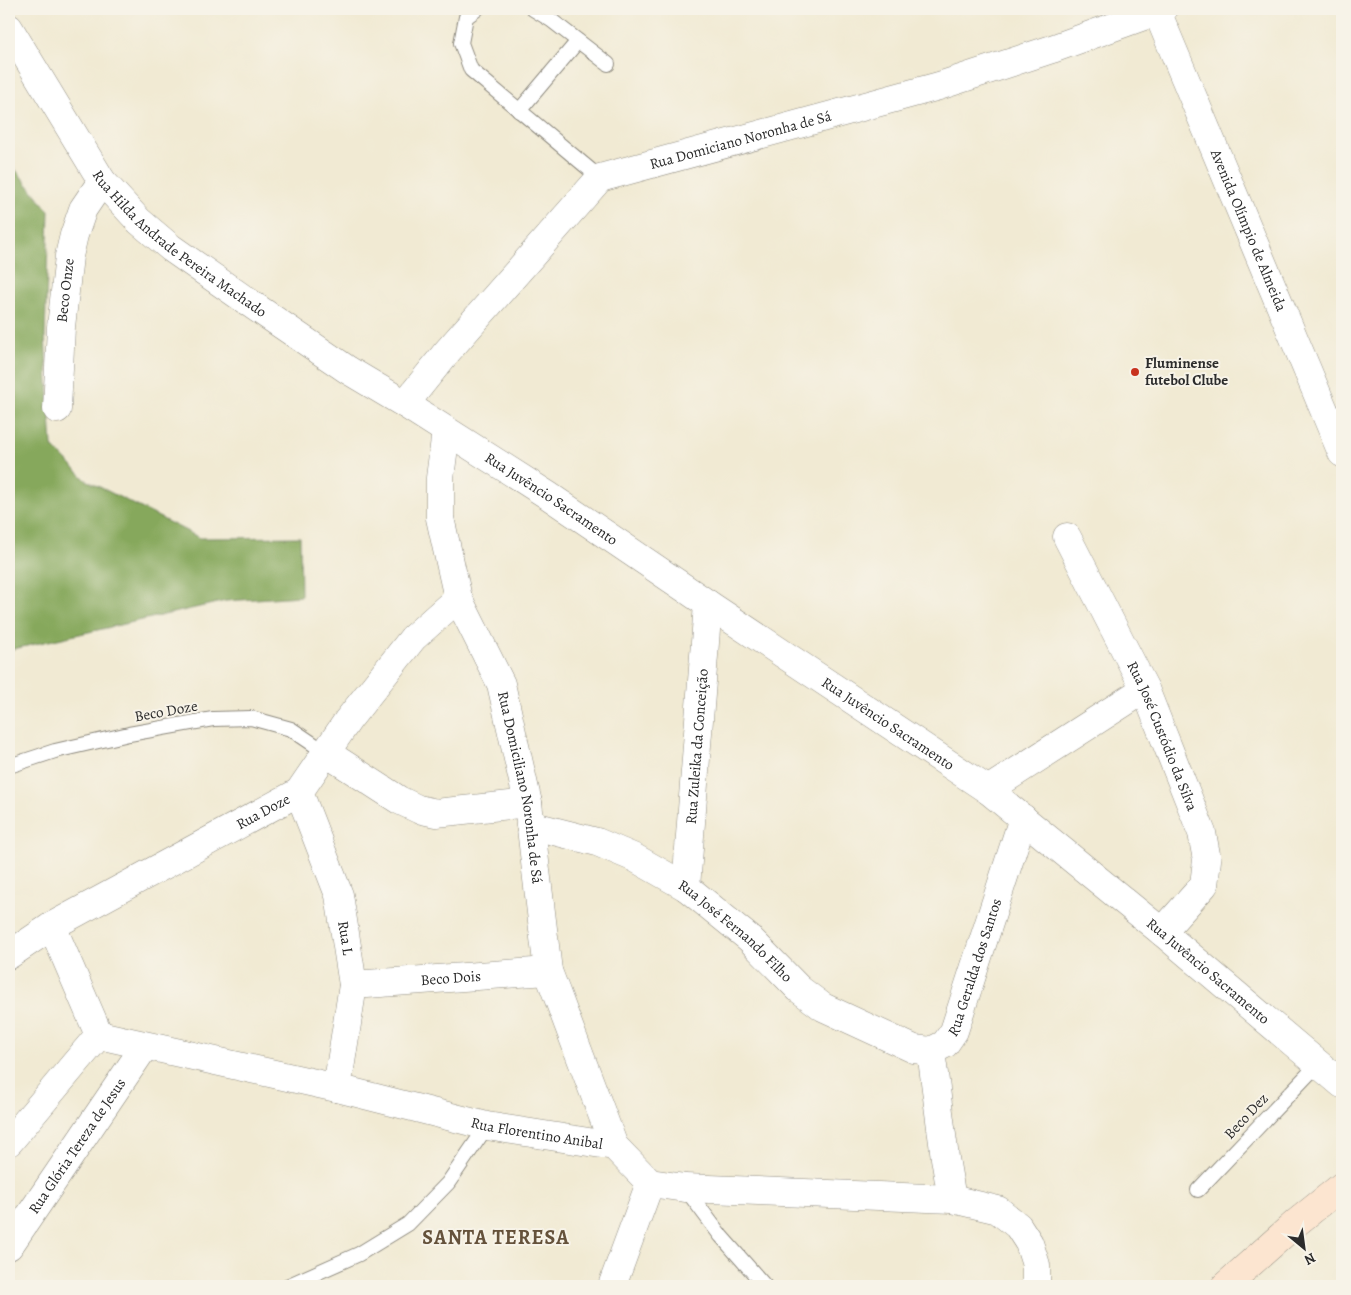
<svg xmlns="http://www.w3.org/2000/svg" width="1351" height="1295" font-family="Alegreya,serif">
	<rect width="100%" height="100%" fill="#f7f3e8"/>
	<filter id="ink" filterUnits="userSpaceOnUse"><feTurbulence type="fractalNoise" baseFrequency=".02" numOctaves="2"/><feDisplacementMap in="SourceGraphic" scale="10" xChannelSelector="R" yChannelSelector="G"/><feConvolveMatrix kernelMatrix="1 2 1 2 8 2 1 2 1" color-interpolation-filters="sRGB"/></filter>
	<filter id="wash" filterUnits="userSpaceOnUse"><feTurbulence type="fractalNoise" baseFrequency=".0096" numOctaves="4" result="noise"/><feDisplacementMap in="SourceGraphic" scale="20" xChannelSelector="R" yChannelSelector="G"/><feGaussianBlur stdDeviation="1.12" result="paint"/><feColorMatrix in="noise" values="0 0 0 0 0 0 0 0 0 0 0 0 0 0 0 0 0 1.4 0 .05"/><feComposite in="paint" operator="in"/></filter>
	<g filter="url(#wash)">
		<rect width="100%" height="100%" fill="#f1ead3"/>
		<path fill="#86a85c" stroke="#586a44" d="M 9,154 L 10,163 L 49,211 L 45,336 L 52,446 L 86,480 L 200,538 L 300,537 L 301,596 L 226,601 L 9,650 Z"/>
	</g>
	<g filter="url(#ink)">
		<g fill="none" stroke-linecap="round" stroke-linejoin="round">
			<g stroke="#8e8a7f" stroke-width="16">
				<g id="lane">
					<path d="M 477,9 L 466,17 L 461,43 L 471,70 L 600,178"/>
					<path d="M 533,9 L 551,20 L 608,64"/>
					<path d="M 519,111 L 578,41"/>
					<path d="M 9,766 L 55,751 L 129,734 L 213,719 L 251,718 L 291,729 L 325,752"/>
					<path d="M 685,1188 L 721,1236 L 765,1286"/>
					<path d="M 1198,1190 L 1318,1064"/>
					<path d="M 287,1286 L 359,1254 L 408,1224 L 448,1183 L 487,1126"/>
				</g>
			</g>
			<g stroke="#8e8a7f" stroke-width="29">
				<g id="street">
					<path id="s1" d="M 1156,9 L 1342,453"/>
					<path id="s2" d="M 9,28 L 102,181 L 139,221 L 171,248 L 254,306 L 348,370 L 405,404 L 549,496 L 708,604 L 988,790 L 1162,932 L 1342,1084"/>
					<path id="s3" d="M 405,404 L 446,353 L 600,178 L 939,86 L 1052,49 L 1163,9"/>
					<path id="s4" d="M 57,409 L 61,327 L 69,256 L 74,235 L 83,209 L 102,181"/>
					<path id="s5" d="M 446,431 L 440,478 L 440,518 L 458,598 L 501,684 L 528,803 L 548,971 L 614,1146"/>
					<path id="s6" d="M 1067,537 L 1145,689 L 1202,833 L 1207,860 L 1204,885 L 1162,932"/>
					<path d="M 325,752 L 399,800 L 418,809 L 436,813 L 528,803"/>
					<path d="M 988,790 L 1145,689"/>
					<path id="s7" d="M 299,792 L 339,895 L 353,985 L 337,1088"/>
					<path id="s8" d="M 530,825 L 597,842 L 635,858 L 686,887 L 750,939 L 799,989 L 823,1007 L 914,1049 L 931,1051"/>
					<path id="s9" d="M 686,887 L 708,604"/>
					<path id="s10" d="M 9,955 L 52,926 L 299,792 L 348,720 L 413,638 L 458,598"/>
					<path id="s11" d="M 353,985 L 548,971"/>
					<path id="s12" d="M 99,1035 L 337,1088 L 487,1126 L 614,1146 L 650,1183 L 685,1188 L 952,1199 L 998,1210 L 1018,1226 L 1029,1243 L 1036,1265 L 1036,1286"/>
					<path d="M 9,1142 L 99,1035 L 52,926"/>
					<path id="s13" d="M 952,1199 L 945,1158 L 931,1051 L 945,1044 L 954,1031 L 1023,818"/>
					<path id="s14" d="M 9,1246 L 145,1046"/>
					<path d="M 612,1286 L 650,1183"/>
				</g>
			</g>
			<g stroke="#8e8a7f" stroke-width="29">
				<path id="secondary" d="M 1225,1286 L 1296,1223 L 1342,1186"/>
			</g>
			<use href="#lane" stroke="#fff" stroke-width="14"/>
			<use href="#street" stroke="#fff" stroke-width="28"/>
			<use href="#secondary" stroke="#fce5d0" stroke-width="28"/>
		</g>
	</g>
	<circle fill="#c8321e" stroke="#f7f3e8" stroke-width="2" cx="1135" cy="372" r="5"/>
	<g text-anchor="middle" stroke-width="4" stroke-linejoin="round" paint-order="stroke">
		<g font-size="15" fill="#2b2b2b" stroke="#f7f3e8">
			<text dy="5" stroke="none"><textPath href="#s3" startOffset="444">Rua Domiciano Noronha de Sá</textPath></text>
			<text dy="5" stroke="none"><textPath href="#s1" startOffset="240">Avenida Olímpio de Almeida</textPath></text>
			<text dy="5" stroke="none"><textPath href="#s2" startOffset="279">Rua Hilda Andrade Pereira Machado</textPath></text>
			<text dy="5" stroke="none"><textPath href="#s4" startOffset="119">Beco Onze</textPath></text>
			<text dy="5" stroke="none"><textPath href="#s2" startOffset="731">Rua Juvêncio Sacramento</textPath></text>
			<text transform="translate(166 711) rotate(-10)" y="5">Beco Doze</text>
			<text dy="5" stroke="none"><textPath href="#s2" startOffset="1136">Rua Juvêncio Sacramento</textPath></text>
			<text dy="5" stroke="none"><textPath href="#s6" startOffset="221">Rua José Custódio da Silva</textPath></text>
			<text dy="5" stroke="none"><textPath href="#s9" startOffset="141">Rua Zuleika da Conceição</textPath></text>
			<text dy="5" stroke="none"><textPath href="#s5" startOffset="371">Rua Domiciliano Noronha de Sá</textPath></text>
			<text dy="5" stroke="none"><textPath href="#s10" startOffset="292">Rua Doze</textPath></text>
			<text dy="5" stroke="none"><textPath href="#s8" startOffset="235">Rua José Fernando Filho</textPath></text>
			<text dy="5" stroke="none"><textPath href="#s7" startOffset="154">Rua L</textPath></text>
			<text dy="5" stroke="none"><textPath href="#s13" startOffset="248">Rua Geralda dos Santos</textPath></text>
			<text dy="5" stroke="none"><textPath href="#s2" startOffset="1541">Rua Juvêncio Sacramento</textPath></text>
			<text dy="5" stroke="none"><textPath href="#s11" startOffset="98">Beco Dois</textPath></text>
			<text transform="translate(1246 1116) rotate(-47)" y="5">Beco Dez</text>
			<text dy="5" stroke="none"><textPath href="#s12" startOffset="449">Rua Florentino Anibal</textPath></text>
			<text dy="5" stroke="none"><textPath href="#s14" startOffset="121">Rua Glória Tereza de Jesus</textPath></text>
		</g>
		<g font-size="15" font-weight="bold" fill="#2b2b2b" stroke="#f7f3e8" text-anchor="start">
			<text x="1145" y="368">Fluminense<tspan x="1145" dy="17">futebol Clube</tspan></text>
		</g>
		<g font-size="20" font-weight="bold" letter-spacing="1" fill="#65523b" stroke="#f7f3e8">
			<text x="496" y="1244">SANTA TERESA</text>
		</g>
	</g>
	<rect width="1351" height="1295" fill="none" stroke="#f7f3e8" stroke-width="30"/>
	<g transform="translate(1304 1248) rotate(151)" stroke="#f7f3e8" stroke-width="4" paint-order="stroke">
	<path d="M0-4L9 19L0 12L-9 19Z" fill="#2b2b2b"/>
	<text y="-8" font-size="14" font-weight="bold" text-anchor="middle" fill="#2b2b2b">N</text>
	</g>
</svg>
